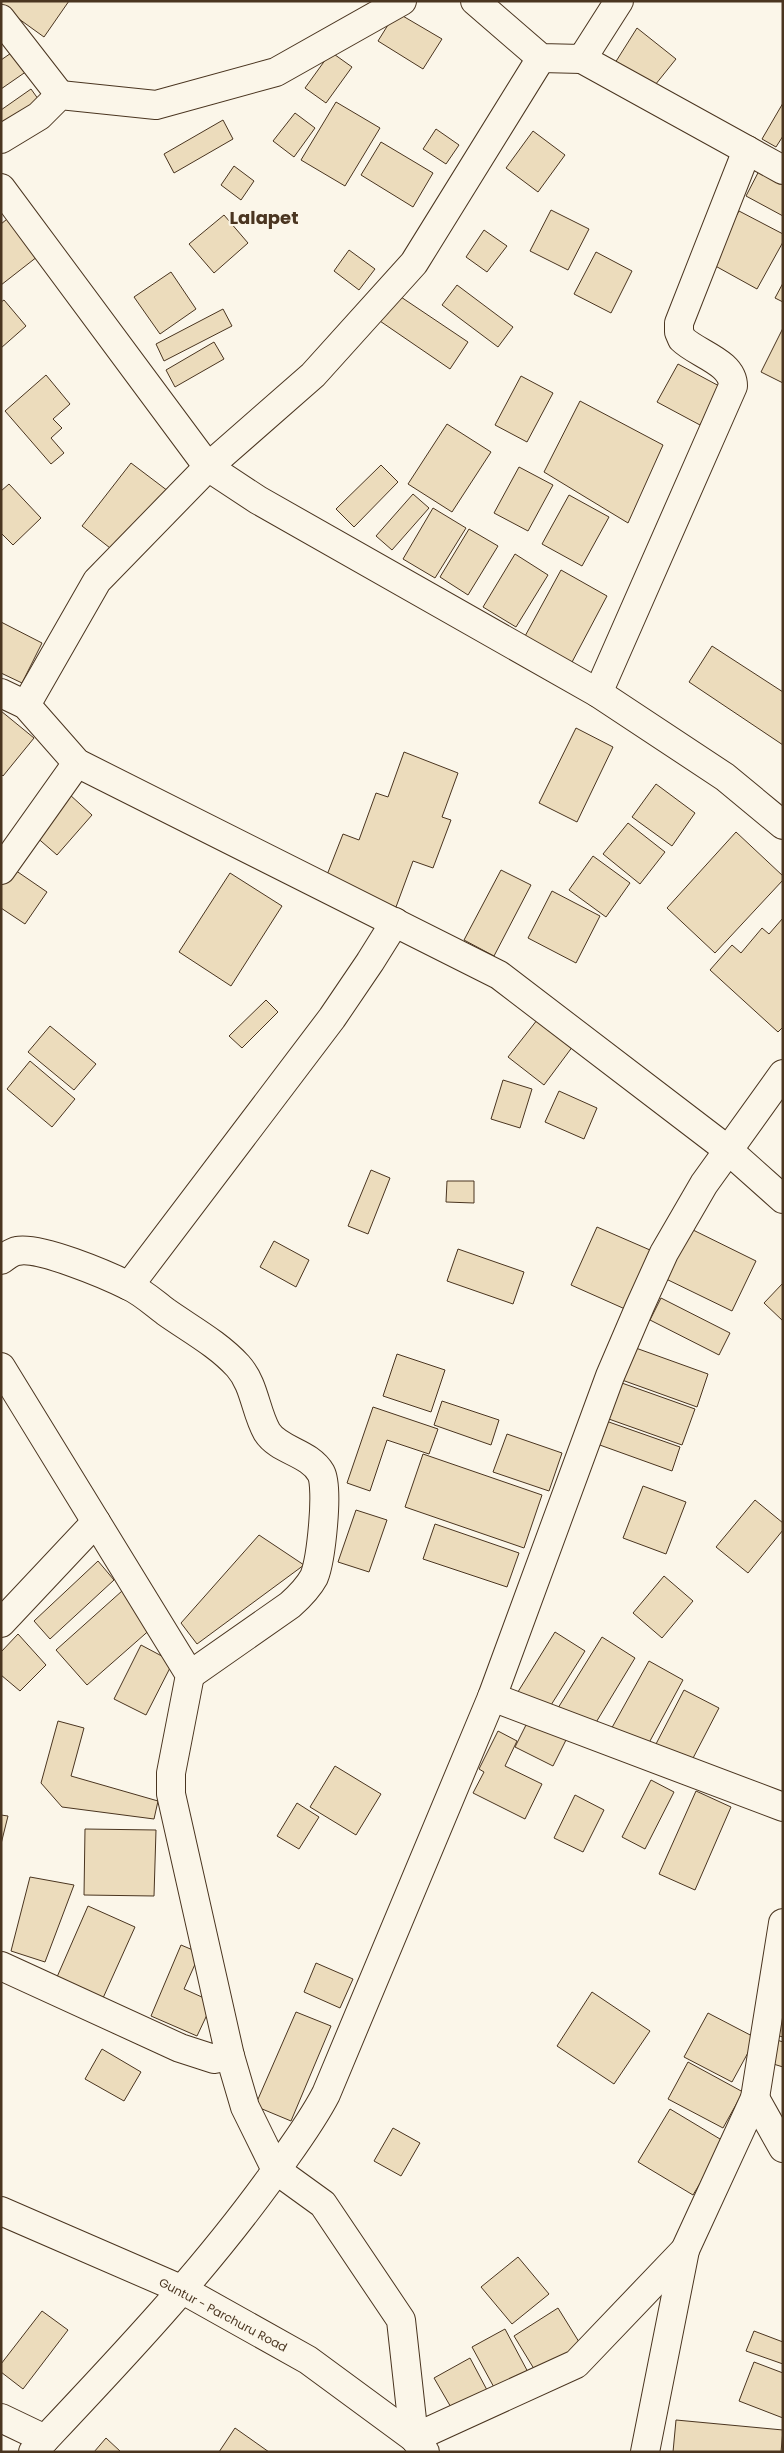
<svg xmlns="http://www.w3.org/2000/svg" width="784" height="2453" font-family="Poppins,sans-serif">
	<rect width="100%" height="100%" fill="#fbf6e9"/>
	<g fill="#ecdcbc" stroke="#4a3520">
		<path d="M 1,1 L 69,1 L 44,37 L 1,6 Z"/>
		<path d="M 396,12 L 442,39 L 423,69 L 378,41 Z"/>
		<path d="M 637,28 L 676,59 L 651,90 L 615,63 Z"/>
		<path d="M 14,51 L 27,71 L 1,89 L 1,60 Z"/>
		<path d="M 331,52 L 352,67 L 326,103 L 305,88 Z"/>
		<path d="M 31,89 L 41,103 L 1,130 L 1,110 Z"/>
		<path d="M 336,102 L 380,128 L 345,186 L 301,160 Z"/>
		<path d="M 783,103 L 783,136 L 776,147 L 762,139 Z"/>
		<path d="M 295,113 L 315,128 L 294,157 L 273,141 Z"/>
		<path d="M 223,120 L 233,139 L 174,173 L 164,154 Z"/>
		<path d="M 436,129 L 459,145 L 446,164 L 423,149 Z"/>
		<path d="M 533,131 L 565,155 L 538,192 L 506,168 Z"/>
		<path d="M 381,142 L 433,173 L 413,207 L 361,175 Z"/>
		<path d="M 234,166 L 254,181 L 241,200 L 221,185 Z"/>
		<path d="M 761,167 L 783,178 L 783,216 L 746,196 Z"/>
		<path d="M 551,210 L 589,229 L 568,270 L 530,251 Z"/>
		<path d="M 739,211 L 783,234 L 783,242 L 757,289 L 710,263 Z"/>
		<path d="M 12,215 L 42,253 L 1,285 L 1,224 Z"/>
		<path d="M 224,215 L 248,243 L 214,273 L 189,244 Z"/>
		<path d="M 484,230 L 507,246 L 487,272 L 466,257 Z"/>
		<path d="M 349,250 L 375,269 L 359,290 L 334,271 Z"/>
		<path d="M 596,252 L 632,271 L 611,313 L 574,294 Z"/>
		<path d="M 171,272 L 196,309 L 160,334 L 134,297 Z"/>
		<path d="M 783,283 L 783,302 L 775,298 Z"/>
		<path d="M 457,285 L 513,327 L 498,347 L 442,305 Z"/>
		<path d="M 395,293 L 468,342 L 450,369 L 377,319 Z"/>
		<path d="M 4,300 L 26,326 L 1,348 L 1,302 Z"/>
		<path d="M 223,309 L 232,326 L 164,361 L 156,344 Z"/>
		<path d="M 783,328 L 783,383 L 761,372 Z"/>
		<path d="M 214,342 L 224,359 L 175,387 L 166,370 Z"/>
		<path d="M 678,364 L 721,387 L 700,425 L 657,402 Z"/>
		<path d="M 46,375 L 70,404 L 53,419 L 62,428 L 51,438 L 64,453 L 51,464 L 5,411 Z"/>
		<path d="M 521,376 L 553,393 L 527,442 L 495,425 Z"/>
		<path d="M 580,401 L 663,445 L 628,523 L 544,472 Z"/>
		<path d="M 447,424 L 491,452 L 452,512 L 408,484 Z"/>
		<path d="M 131,463 L 168,491 L 119,555 L 82,526 Z"/>
		<path d="M 381,465 L 398,482 L 354,527 L 336,509 Z"/>
		<path d="M 519,467 L 553,485 L 528,531 L 494,513 Z"/>
		<path d="M 9,484 L 41,518 L 13,545 L 1,533 L 1,491 Z"/>
		<path d="M 413,494 L 429,508 L 392,550 L 376,536 Z"/>
		<path d="M 569,495 L 609,517 L 582,566 L 542,544 Z"/>
		<path d="M 433,508 L 466,528 L 435,578 L 403,559 Z"/>
		<path d="M 469,529 L 498,546 L 468,595 L 440,577 Z"/>
		<path d="M 515,554 L 548,575 L 516,627 L 483,607 Z"/>
		<path d="M 561,570 L 607,596 L 571,664 L 524,638 Z"/>
		<path d="M 1,622 L 42,643 L 22,683 L 1,673 Z"/>
		<path d="M 712,646 L 783,692 L 783,745 L 689,682 Z"/>
		<path d="M 1,711 L 34,738 L 3,776 L 1,774 Z"/>
		<path d="M 576,728 L 613,747 L 577,822 L 539,803 Z"/>
		<path d="M 404,752 L 458,773 L 442,817 L 451,820 L 433,868 L 413,861 L 396,907 L 325,880 L 343,834 L 359,840 L 376,793 L 388,797 Z"/>
		<path d="M 656,784 L 695,813 L 672,846 L 632,817 Z"/>
		<path d="M 69,794 L 92,815 L 57,855 L 34,835 Z"/>
		<path d="M 628,823 L 665,852 L 640,884 L 603,854 Z"/>
		<path d="M 736,832 L 783,876 L 783,880 L 715,953 L 667,908 Z"/>
		<path d="M 593,856 L 630,883 L 606,917 L 569,890 Z"/>
		<path d="M 12,868 L 47,892 L 25,924 L 1,908 L 1,884 Z"/>
		<path d="M 501,870 L 531,885 L 494,956 L 464,940 Z"/>
		<path d="M 230,873 L 282,906 L 231,986 L 179,952 Z"/>
		<path d="M 552,891 L 600,916 L 576,963 L 528,938 Z"/>
		<path d="M 783,918 L 783,1027 L 778,1032 L 710,970 L 732,945 L 741,953 L 762,928 L 769,934 Z"/>
		<path d="M 266,1000 L 278,1012 L 242,1048 L 229,1036 Z"/>
		<path d="M 541,1015 L 576,1042 L 544,1085 L 508,1057 Z"/>
		<path d="M 50,1026 L 96,1064 L 74,1090 L 28,1052 Z"/>
		<path d="M 30,1061 L 75,1099 L 52,1127 L 7,1089 Z"/>
		<path d="M 503,1080 L 532,1089 L 520,1128 L 491,1119 Z"/>
		<path d="M 559,1091 L 597,1108 L 584,1139 L 545,1122 Z"/>
		<path d="M 371,1170 L 390,1178 L 368,1234 L 348,1226 Z"/>
		<path d="M 447,1181 L 474,1181 L 474,1203 L 446,1202 Z"/>
		<path d="M 597,1227 L 650,1250 L 625,1309 L 571,1285 Z"/>
		<path d="M 687,1227 L 756,1261 L 732,1311 L 662,1277 Z"/>
		<path d="M 274,1241 L 309,1260 L 296,1287 L 260,1267 Z"/>
		<path d="M 458,1249 L 524,1272 L 513,1304 L 447,1281 Z"/>
		<path d="M 783,1283 L 783,1321 L 764,1303 Z"/>
		<path d="M 661,1298 L 730,1333 L 719,1355 L 650,1320 Z"/>
		<path d="M 633,1347 L 708,1374 L 697,1407 L 622,1380 Z"/>
		<path d="M 397,1354 L 445,1370 L 431,1412 L 383,1396 Z"/>
		<path d="M 619,1382 L 695,1409 L 682,1445 L 606,1418 Z"/>
		<path d="M 442,1401 L 499,1420 L 491,1445 L 434,1425 Z"/>
		<path d="M 373,1407 L 438,1429 L 429,1454 L 387,1440 L 370,1491 L 347,1483 Z"/>
		<path d="M 606,1421 L 680,1447 L 672,1471 L 597,1444 Z"/>
		<path d="M 507,1434 L 562,1453 L 549,1491 L 493,1472 Z"/>
		<path d="M 423,1454 L 542,1495 L 524,1548 L 405,1507 Z"/>
		<path d="M 643,1486 L 686,1502 L 666,1554 L 623,1538 Z"/>
		<path d="M 755,1500 L 783,1523 L 783,1530 L 748,1573 L 716,1547 Z"/>
		<path d="M 356,1510 L 387,1520 L 369,1572 L 338,1562 Z"/>
		<path d="M 435,1524 L 519,1553 L 507,1587 L 423,1559 Z"/>
		<path d="M 259,1535 L 304,1565 L 197,1644 L 181,1623 Z"/>
		<path d="M 98,1561 L 114,1580 L 50,1639 L 34,1621 Z"/>
		<path d="M 664,1576 L 693,1601 L 662,1638 L 633,1613 Z"/>
		<path d="M 122,1591 L 153,1627 L 87,1685 L 56,1650 Z"/>
		<path d="M 555,1632 L 585,1651 L 546,1713 L 516,1695 Z"/>
		<path d="M 18,1634 L 46,1665 L 20,1691 L 1,1675 L 1,1652 Z"/>
		<path d="M 602,1637 L 635,1658 L 592,1729 L 558,1708 Z"/>
		<path d="M 141,1645 L 173,1662 L 146,1715 L 114,1699 Z"/>
		<path d="M 649,1661 L 683,1680 L 644,1752 L 609,1733 Z"/>
		<path d="M 684,1690 L 719,1708 L 691,1762 L 656,1744 Z"/>
		<path d="M 58,1721 L 84,1728 L 71,1776 L 158,1801 L 154,1819 L 62,1807 L 41,1783 Z"/>
		<path d="M 528,1721 L 566,1740 L 553,1766 L 515,1747 Z"/>
		<path d="M 498,1731 L 517,1741 L 505,1766 L 542,1784 L 525,1819 L 473,1793 L 484,1772 L 479,1769 Z"/>
		<path d="M 335,1766 L 381,1794 L 356,1835 L 310,1807 Z"/>
		<path d="M 651,1780 L 674,1792 L 645,1849 L 622,1837 Z"/>
		<path d="M 696,1791 L 731,1807 L 695,1890 L 659,1874 Z"/>
		<path d="M 575,1795 L 604,1810 L 583,1852 L 554,1838 Z"/>
		<path d="M 297,1803 L 319,1817 L 299,1849 L 277,1836 Z"/>
		<path d="M 1,1815 L 8,1816 L 1,1844 Z"/>
		<path d="M 85,1829 L 156,1830 L 154,1896 L 84,1895 Z"/>
		<path d="M 30,1877 L 74,1885 L 45,1962 L 11,1951 Z"/>
		<path d="M 88,1906 L 135,1927 L 103,1998 L 57,1977 Z"/>
		<path d="M 181,1945 L 200,1953 L 184,1989 L 213,2002 L 197,2036 L 151,2016 Z"/>
		<path d="M 316,1963 L 353,1979 L 340,2008 L 304,1992 Z"/>
		<path d="M 592,1992 L 650,2031 L 614,2084 L 557,2046 Z"/>
		<path d="M 296,2012 L 331,2026 L 291,2121 L 255,2106 Z"/>
		<path d="M 708,2013 L 756,2038 L 732,2082 L 684,2057 Z"/>
		<path d="M 782,2015 L 783,2016 L 783,2037 L 776,2035 Z"/>
		<path d="M 774,2039 L 783,2042 L 783,2067 L 767,2062 Z"/>
		<path d="M 102,2049 L 141,2072 L 124,2101 L 85,2079 Z"/>
		<path d="M 688,2062 L 743,2092 L 723,2128 L 668,2099 Z"/>
		<path d="M 670,2109 L 725,2142 L 693,2195 L 638,2162 Z"/>
		<path d="M 393,2128 L 420,2143 L 401,2176 L 374,2161 Z"/>
		<path d="M 518,2257 L 549,2294 L 512,2324 L 481,2287 Z"/>
		<path d="M 558,2308 L 584,2350 L 539,2377 L 514,2336 Z"/>
		<path d="M 42,2311 L 68,2330 L 23,2389 L 1,2372 L 1,2364 Z"/>
		<path d="M 505,2329 L 529,2374 L 496,2391 L 472,2347 Z"/>
		<path d="M 754,2331 L 783,2342 L 783,2364 L 746,2351 Z"/>
		<path d="M 470,2358 L 487,2390 L 452,2409 L 434,2378 Z"/>
		<path d="M 754,2362 L 783,2373 L 783,2418 L 739,2401 Z"/>
		<path d="M 676,2420 L 783,2430 L 781,2452 L 673,2452 Z"/>
		<path d="M 235,2428 L 269,2452 L 219,2452 Z"/>
		<path d="M 106,2438 L 121,2452 L 94,2452 Z"/>
	</g>
	<g fill="none" stroke-linecap="round" stroke-linejoin="round">
		<g stroke="#4a3520" stroke-width="30">
			<g id="minor">
				<path d="M 1,19 L 60,95"/>
				<path d="M 582,59 L 783,170"/>
				<path d="M 1,693 L 26,705 L 77,763 L 499,975 L 728,1150 L 783,1199"/>
				<path d="M 598,693 L 733,386 C 733,362 697,354 682,339 L 679,332 L 679,323 L 747,150"/>
				<path d="M 26,705 L 97,581 L 208,467 L 313,375 L 414,263 L 541,58"/>
				<path d="M 1,870 L 77,763"/>
				<path d="M 1,1260 C 5,1257 12,1252 17,1251 C 39,1246 107,1275 129,1286 C 142,1292 154,1303 166,1312 C 190,1329 218,1344 238,1366 C 255,1385 255,1411 267,1432 C 279,1451 309,1452 321,1473 C 329,1488 321,1560 314,1577 C 308,1588 299,1597 290,1605 L 190,1675"/>
				<path d="M 129,1286 L 332,1018 L 370,962 L 395,922"/>
				<path d="M 1,1367 L 190,1675 L 171,1773 L 171,1794 L 230,2056 L 214,2059 L 180,2048 L 1,1966"/>
				<path d="M 1,1623 L 96,1522"/>
				<path d="M 492,1697 L 783,1807"/>
				<path d="M 230,2056 L 245,2107 L 276,2170 L 323,2204 L 401,2320 L 414,2438 L 576,2364 L 685,2250 L 755,2098 L 783,1923"/>
				<path d="M 755,2098 L 783,2148"/>
				<path d="M 1,2418 L 45,2439"/>
				<path d="M 645,2452 L 685,2250"/>
			</g>
		</g>
		<g stroke="#4a3520" stroke-width="30">
			<g id="tertiary">
				<path d="M 475,1 L 541,58 L 582,59 L 619,1"/>
				<path d="M 1,139 L 39,116 L 60,95 L 156,105 L 276,72 L 402,1"/>
				<path d="M 1,188 L 208,467 L 258,500 L 598,693 L 725,777 L 783,825"/>
				<path d="M 1,2211 L 183,2290 L 308,2360 L 414,2438 L 425,2452"/>
				<path d="M 33,2452 C 116,2364 199,2277 270,2179 C 290,2150 310,2125 326,2094 L 492,1697 L 610,1376 L 640,1306 L 664,1253 L 704,1184 L 783,1074"/>
			</g>
		</g>
		<use href="#minor" stroke="#fbf6e9" stroke-width="28"/>
		<use href="#tertiary" stroke="#fbf6e9" stroke-width="28"/>
	</g>
	<g text-anchor="middle" stroke-width="4" stroke-linejoin="round" paint-order="stroke">
		<g font-size="12" fill="#4a3520" stroke="#fbf6e9">
			<text transform="translate(223 2315) rotate(28)" y="4">Guntur - Parchuru Road</text>
		</g>
		<g font-size="18" font-weight="bold" fill="#4a3520" stroke="#fbf6e9">
			<text x="264" y="224">Lalapet</text>
		</g>
	</g>
	<rect width="784" height="2453" fill="none" stroke="#4a3520" stroke-width="5"/>
</svg>
